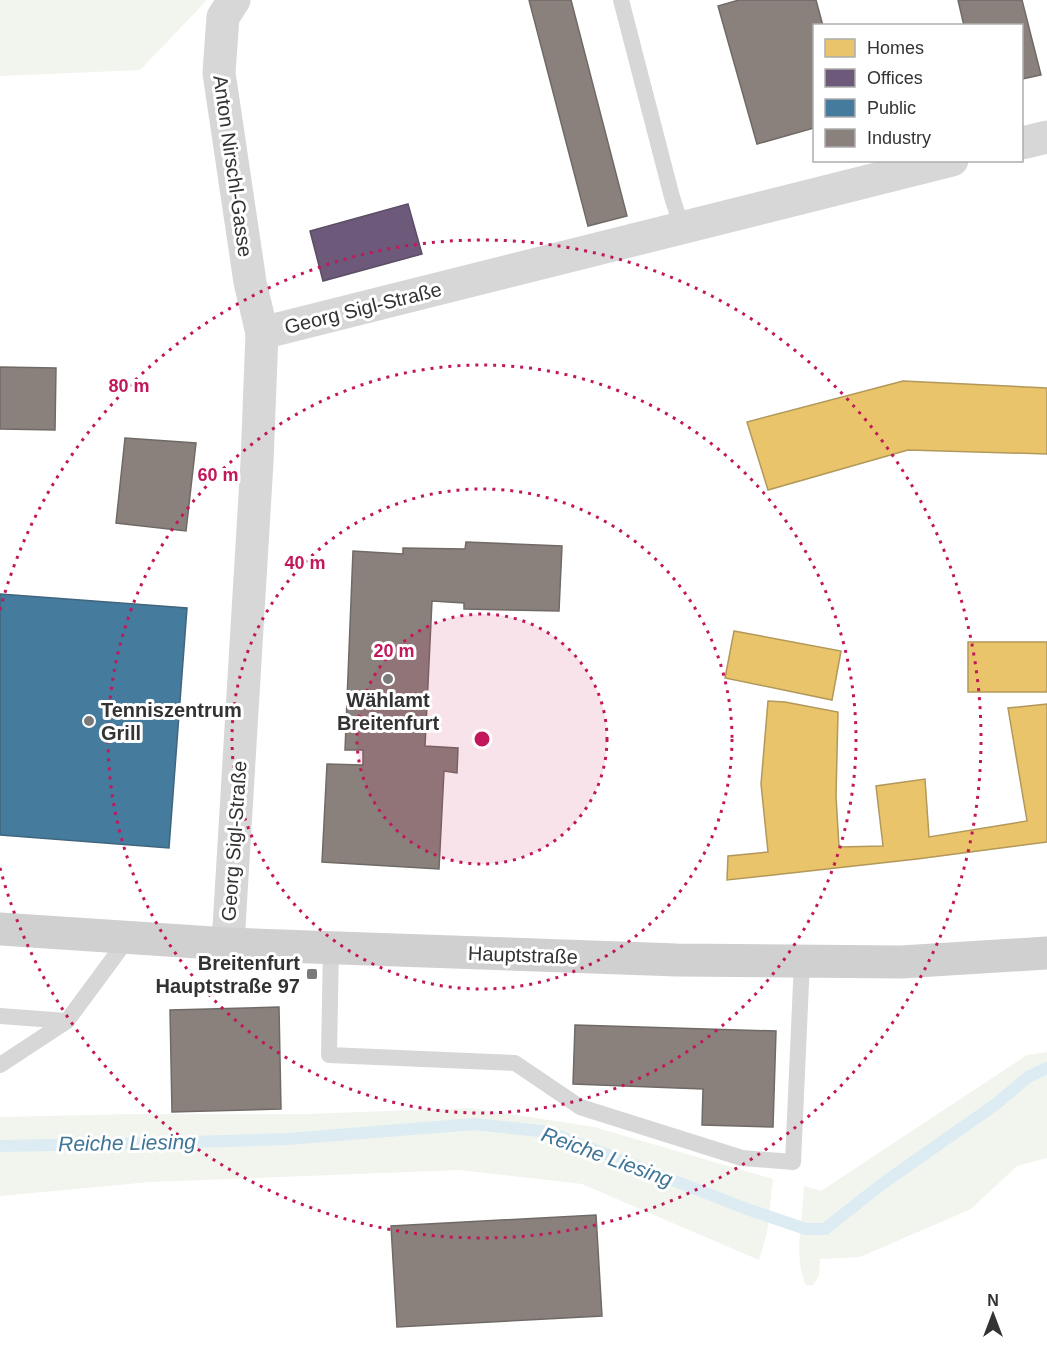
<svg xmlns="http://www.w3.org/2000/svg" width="1047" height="1369" font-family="Arial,sans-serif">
	<rect width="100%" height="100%" fill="#fff"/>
	<g fill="#f1f5ed">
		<path d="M 0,0 L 207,0 L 140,70 L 0,76 Z"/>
		<path d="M 1047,1052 L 1047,1158 L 1017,1166 L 971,1209 L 860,1257 L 820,1259 L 819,1276 L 813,1285 L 806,1285 C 793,1260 803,1215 804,1186 L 821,1191 L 1027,1055 Z"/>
		<path d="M 470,1108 L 594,1127 L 773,1179 L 767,1233 L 759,1260 L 582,1184 L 460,1170 L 150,1182 L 0,1196 L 0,1117 L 2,1117 L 133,1114 L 307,1114 Z"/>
	</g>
	<g fill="#e9c46a" stroke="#b2985a" stroke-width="1.5">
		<path d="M 903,381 L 1047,388 L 1047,454 L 908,450 L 768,490 L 747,422 Z"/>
		<path d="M 734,631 L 841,651 L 832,700 L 725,678 Z"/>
		<rect x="968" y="642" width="79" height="50"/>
		<path d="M 768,701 L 785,702 L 838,712 L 836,796 L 839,847 L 883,846 L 876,786 L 925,779 L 929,837 L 1027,821 L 1008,708 L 1047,704 L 1047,842 L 917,859 L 727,880 L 728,856 L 768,852 L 761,784 Z"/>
	</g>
	<path fill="#6d597a" stroke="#5c4e65" stroke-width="1.5" d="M 408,204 L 422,254 L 323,281 L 310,231 Z"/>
	<path fill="#457b9d" stroke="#40657d" stroke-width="1.5" d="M 0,594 L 187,608 L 169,848 L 0,835 Z"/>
	<g fill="#8a817c" stroke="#706a66" stroke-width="1.5">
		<path d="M 529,0 L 571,0 L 627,216 L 588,226 Z"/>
		<path d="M 739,0 L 816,0 L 823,26 L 814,26 L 814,128 L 757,144 L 718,6 Z"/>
		<path d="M 958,0 L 1022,0 L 1041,75 L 1022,79 L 1022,26 L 964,26 Z"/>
		<path d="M 0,367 L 56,368 L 55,430 L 0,429 Z"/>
		<path d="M 125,438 L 196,443 L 186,531 L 116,523 Z"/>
		<path d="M 466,542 L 562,546 L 559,611 L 464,609 L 464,603 L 432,601 L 425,746 L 458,748 L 457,773 L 444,771 L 439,869 L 322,862 L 327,764 L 363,765 L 363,750 L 345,750 L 353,551 L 403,554 L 403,548 L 465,549 Z"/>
		<path d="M 279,1007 L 281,1109 L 172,1112 L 170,1010 Z"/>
		<path d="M 575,1025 L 776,1031 L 773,1127 L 702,1125 L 703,1089 L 573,1084 Z"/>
		<path d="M 596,1215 L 602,1316 L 397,1327 L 391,1226 Z"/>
	</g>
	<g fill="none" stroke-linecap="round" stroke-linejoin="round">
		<path stroke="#ddebf3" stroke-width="12" d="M 0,1146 L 163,1143 L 288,1139 L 474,1124 L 549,1132 L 747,1209 L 806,1229 L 825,1229 L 882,1184 L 996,1104 L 1028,1077 L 1047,1068"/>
		<g stroke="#d7d7d7" stroke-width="16">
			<path d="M 621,0 L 672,197 L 682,228"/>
			<path d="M 331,947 L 329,1055 L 515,1063 L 580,1107 L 742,1158 L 793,1162 L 802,961"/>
			<path d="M 0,1016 L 67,1021 L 129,937"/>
			<path d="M 0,1065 L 67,1021"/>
		</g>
		<g stroke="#d7d7d7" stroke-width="33">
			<path d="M 1022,143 L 1047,137"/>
			<path d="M 262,333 L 952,160"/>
			<path d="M 228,944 L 257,462 L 262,333 L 250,282 L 219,73 L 223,17 L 234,0"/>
		</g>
		<path stroke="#d0d0d0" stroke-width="33" d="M 0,929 L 228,944 L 677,960 L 901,962 L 1047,953"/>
	</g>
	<circle cx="482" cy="739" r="125" fill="#c2185b" fill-opacity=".12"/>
	<g fill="none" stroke="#c2185b" stroke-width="3" stroke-dasharray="3 6">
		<circle cx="482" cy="739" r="125"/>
		<circle cx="482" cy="739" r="250"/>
		<circle cx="482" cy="739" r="374"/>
		<path d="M0 610A499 499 0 1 1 0 868"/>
	</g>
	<g fill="#7a7a7a" stroke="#fff" stroke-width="2">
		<circle cx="388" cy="679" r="6"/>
		<circle cx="89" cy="721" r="6"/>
		<rect x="306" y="968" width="12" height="12" rx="3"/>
	</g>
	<g text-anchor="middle" stroke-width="6" stroke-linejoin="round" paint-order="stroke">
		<g font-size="20" fill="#333" stroke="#fff">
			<text transform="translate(233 166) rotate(82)" y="7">Anton Nirschl-Gasse</text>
			<text transform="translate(363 308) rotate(-14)" y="7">Georg Sigl-Straße</text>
			<text transform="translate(234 841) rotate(-86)" y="7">Georg Sigl-Straße</text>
			<text transform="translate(523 955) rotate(2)" y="7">Hauptstraße</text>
		</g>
		<g font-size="20" font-weight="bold" fill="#333" stroke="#fff">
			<text x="388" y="707">Wählamt<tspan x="388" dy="23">Breitenfurt</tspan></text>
			<text x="101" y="717" text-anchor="start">Tenniszentrum<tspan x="101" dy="23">Grill</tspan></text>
			<text x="300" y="970" text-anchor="end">Breitenfurt<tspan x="300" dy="23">Hauptstraße 97</tspan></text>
		</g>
		<g font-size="21" font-style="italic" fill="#3f7597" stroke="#fff">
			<text transform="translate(127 1143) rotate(-1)" y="7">Reiche Liesing</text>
			<text transform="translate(607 1157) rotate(20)" y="7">Reiche Liesing</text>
		</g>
	</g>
	<circle cx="482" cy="739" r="9" fill="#c2185b" stroke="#fff" stroke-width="3"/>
	<g font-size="18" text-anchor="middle" font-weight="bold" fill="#c2185b" stroke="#fff" stroke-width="6" stroke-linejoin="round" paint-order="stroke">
		<text x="129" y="392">80 m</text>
		<text x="218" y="481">60 m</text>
		<text x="305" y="569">40 m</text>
		<text x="394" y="657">20 m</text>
	</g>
	<rect x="813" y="24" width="210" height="138" fill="#ffffff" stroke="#adadad" stroke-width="1.5"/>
	<rect x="825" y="39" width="30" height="18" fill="#e9c46a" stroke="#adadad" stroke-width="1.5"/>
	<text x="867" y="54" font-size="18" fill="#333333">Homes</text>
	<rect x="825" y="69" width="30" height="18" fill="#6d597a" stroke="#adadad" stroke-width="1.5"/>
	<text x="867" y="84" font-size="18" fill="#333333">Offices</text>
	<rect x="825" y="99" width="30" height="18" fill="#457b9d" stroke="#adadad" stroke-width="1.5"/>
	<text x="867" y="114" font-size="18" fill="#333333">Public</text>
	<rect x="825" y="129" width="30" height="18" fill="#8a817c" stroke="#adadad" stroke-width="1.5"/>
	<text x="867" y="144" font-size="18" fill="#333333">Industry</text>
	<g transform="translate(993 1315)" stroke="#ffffff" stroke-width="4.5" paint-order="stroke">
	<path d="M0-4.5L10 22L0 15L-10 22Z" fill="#333333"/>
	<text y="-9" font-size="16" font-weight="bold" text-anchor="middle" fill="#333333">N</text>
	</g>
</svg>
